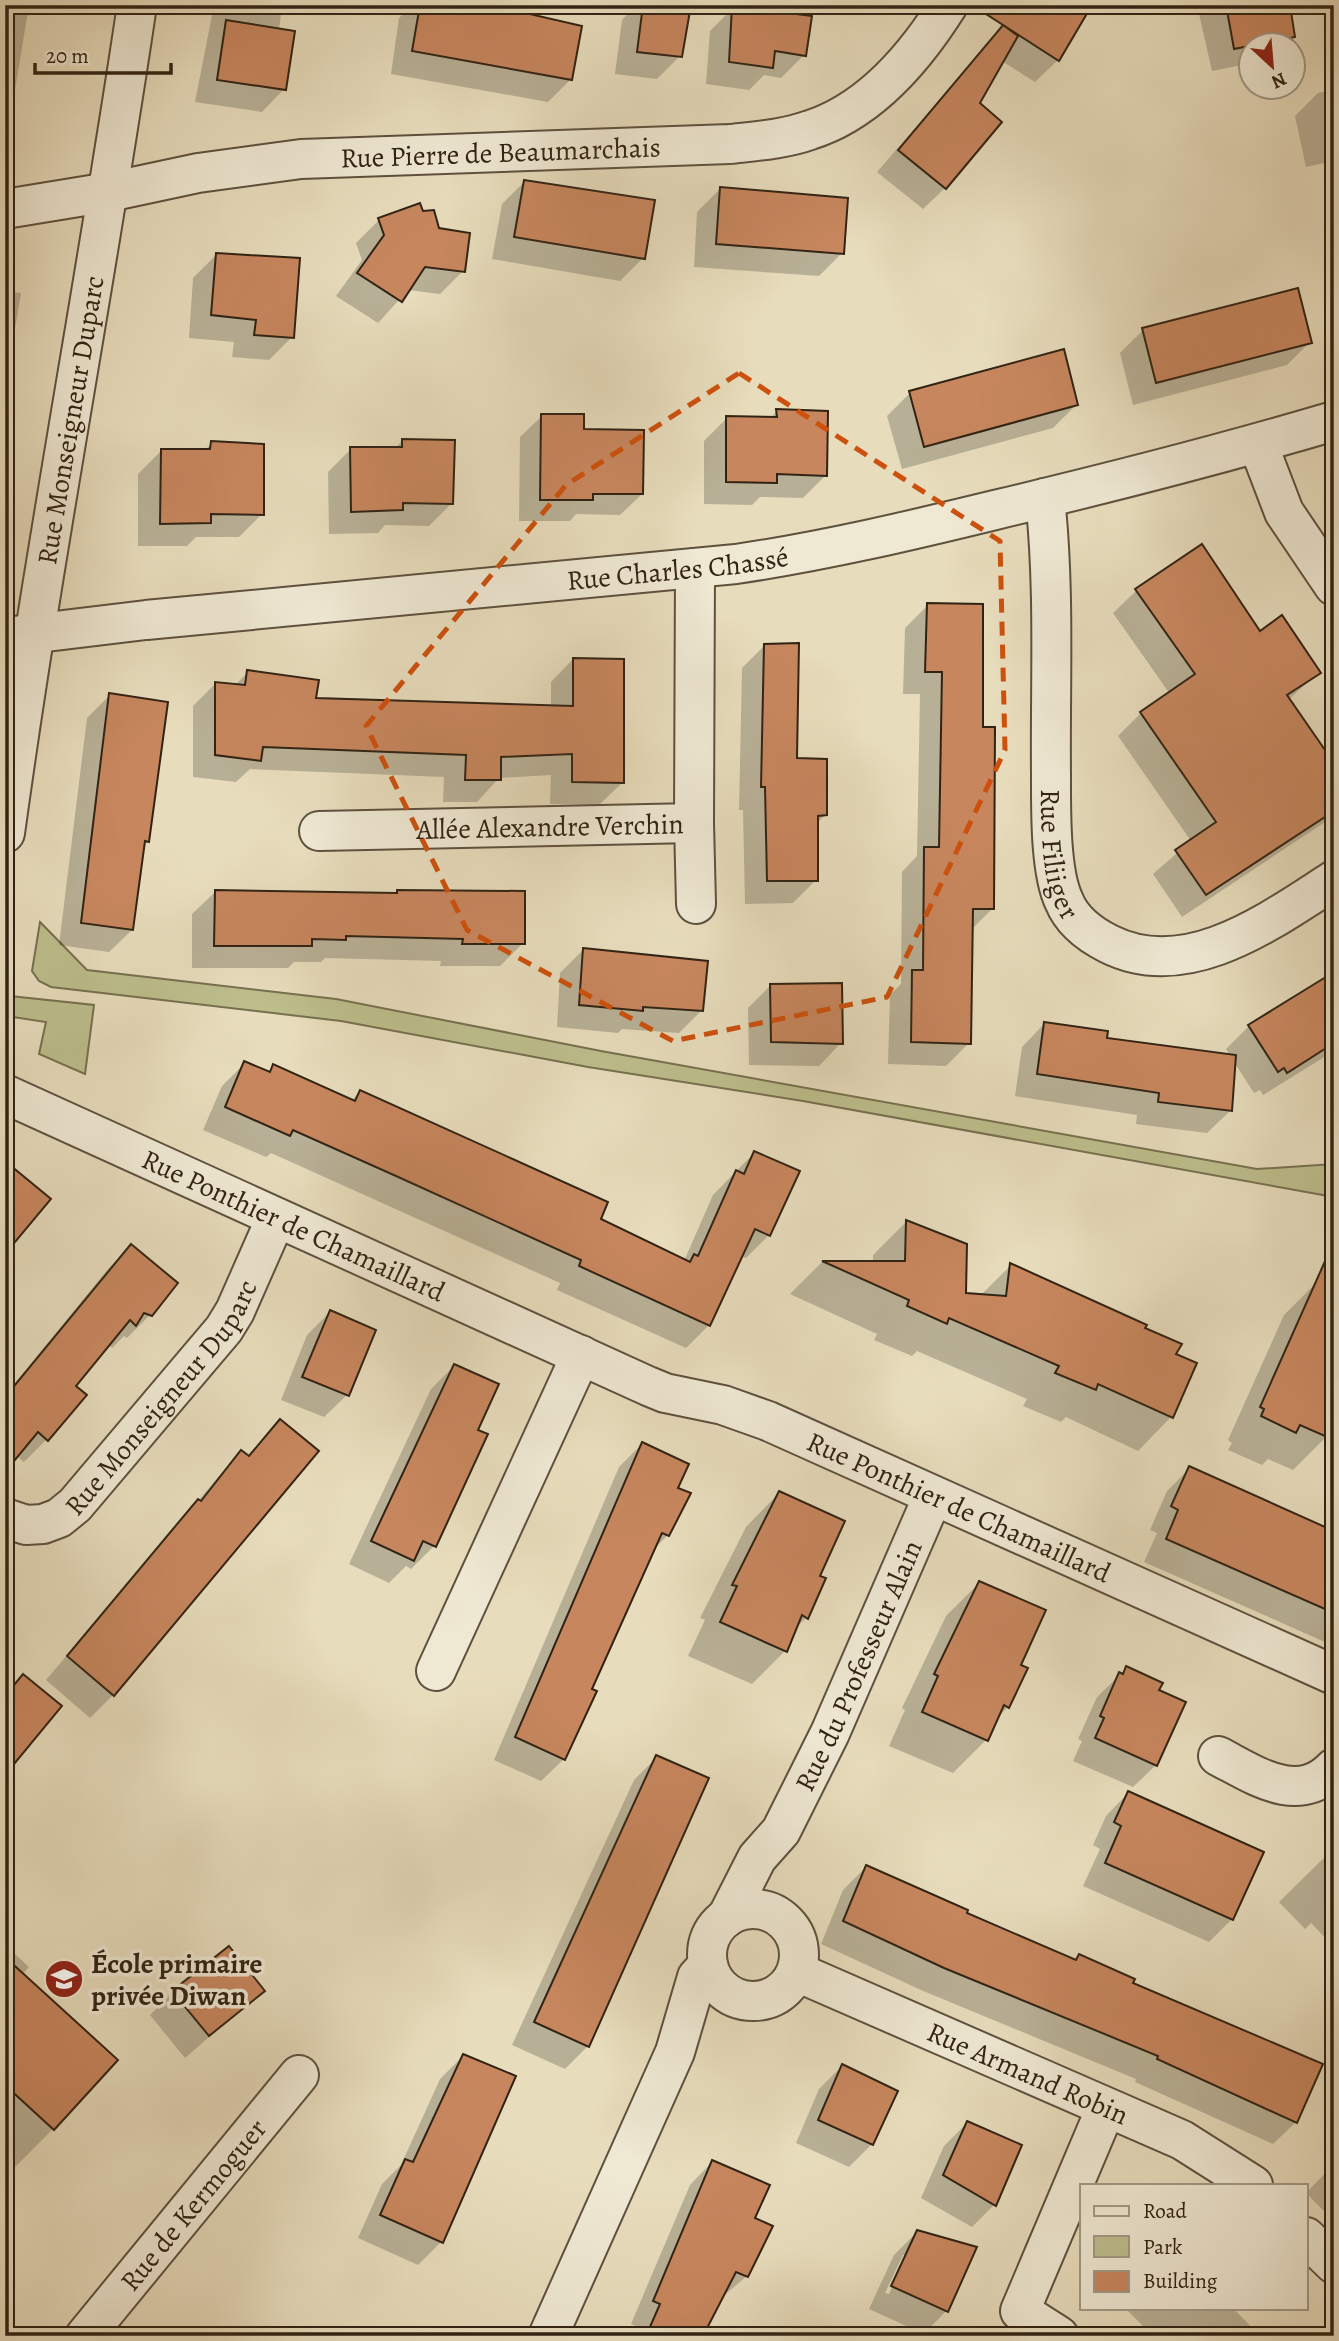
<svg xmlns="http://www.w3.org/2000/svg" width="1339" height="2341" font-family="Alegreya,serif">
	<rect width="100%" height="100%" fill="#e7dcbc"/>
	<filter id="stains"><feTurbulence type="fractalNoise" baseFrequency=".00286" numOctaves="4"/><feColorMatrix values="0 0 0 0 .2 0 0 0 0 .09 0 0 0 0 .02 0 0 0 .5 -.17"/></filter>
	<radialGradient id="worn" r=".72"><stop offset=".6" stop-color="#630" stop-opacity="0"/><stop offset="1" stop-color="#630" stop-opacity=".3"/></radialGradient>
	<g fill="#bdbe8c" stroke="#777050" stroke-width="2">
		<path d="M 40,922 L 87,970 L 336,999 L 601,1051 L 1257,1169 L 1334,1164 L 1334,1197 L 803,1101 L 588,1067 L 341,1021 L 51,987 L 39,981 L 32,971 Z"/>
		<path d="M 10,996 L 94,1005 L 85,1074 L 39,1054 L 46,1022 L 6,1016 Z"/>
	</g>
	<g fill="#0003" fill-rule="evenodd">
		<path d="M 5,5 L 29,5 L 10,120 L 5,125 Z"/>
		<path d="M 214,5 L 282,5 L 279,30 L 284,89 L 262,112 L 195,102 Z"/>
		<path d="M 412,5 L 479,5 L 537,15 L 537,20 L 571,79 L 548,102 L 391,74 L 399,18 Z"/>
		<path d="M 636,5 L 689,5 L 680,56 L 657,79 L 615,74 L 622,20 Z"/>
		<path d="M 1013,5 L 1058,60 L 1035,82 L 1002,61 L 977,104 L 945,188 L 923,209 L 877,172 L 993,38 Z"/>
		<path d="M 1197,5 L 1288,5 L 1293,37 L 1284,46 L 1252,46 L 1252,63 L 1212,71 Z"/>
		<path d="M 733,8 L 804,55 L 781,78 L 764,75 L 749,90 L 706,84 L 710,31 Z"/>
		<path d="M 1334,90 L 1334,161 L 1306,167 L 1295,116 L 1318,93 Z"/>
		<path d="M 525,181 L 643,258 L 620,281 L 492,259 L 502,204 Z"/>
		<path d="M 720,189 L 842,253 L 819,276 L 694,267 L 697,212 Z"/>
		<path d="M 422,213 L 437,230 L 463,271 L 440,294 L 408,290 L 378,323 L 336,296 L 362,260 L 356,243 L 379,220 Z"/>
		<path d="M 216,255 L 292,337 L 269,360 L 232,357 L 234,342 L 189,338 L 193,278 Z"/>
		<path d="M 5,291 L 21,293 L 12,347 L 5,354 Z"/>
		<path d="M 1143,330 L 1310,342 L 1287,365 L 1133,405 L 1120,353 Z"/>
		<path d="M 910,393 L 1076,405 L 1053,428 L 902,469 L 887,416 Z"/>
		<path d="M 777,411 L 826,475 L 803,498 L 760,497 L 752,505 L 704,504 L 704,441 L 727,418 L 770,419 Z"/>
		<path d="M 542,416 L 582,430 L 642,494 L 620,515 L 576,514 L 570,521 L 519,521 L 520,437 Z"/>
		<path d="M 402,441 L 452,503 L 429,526 L 385,525 L 378,533 L 329,534 L 328,472 L 351,449 L 395,448 Z"/>
		<path d="M 212,443 L 262,514 L 239,537 L 196,537 L 187,546 L 138,546 L 138,474 L 161,451 L 204,451 Z"/>
		<path d="M 1202,547 L 1259,633 L 1319,672 L 1288,700 L 1334,766 L 1334,816 L 1182,917 L 1153,874 L 1191,841 L 1118,736 L 1141,713 L 1170,694 L 1113,613 L 1136,591 Z"/>
		<path d="M 928,605 L 982,728 L 993,908 L 971,930 L 969,1043 L 946,1066 L 888,1064 L 890,995 L 901,984 L 902,872 L 917,856 L 920,694 L 903,694 L 905,628 Z"/>
		<path d="M 765,645 L 795,760 L 825,815 L 816,824 L 816,880 L 793,903 L 745,904 L 743,810 L 739,810 L 742,668 Z"/>
		<path d="M 573,659 L 622,783 L 599,805 L 550,804 L 551,775 L 499,778 L 477,802 L 443,802 L 444,777 L 250,769 L 236,782 L 193,777 L 193,706 L 215,684 L 234,686 L 248,672 L 314,700 L 551,707 L 551,682 Z"/>
		<path d="M 110,695 L 148,841 L 142,847 L 132,930 L 109,952 L 59,945 L 87,718 Z"/>
		<path d="M 398,891 L 523,943 L 500,966 L 440,966 L 441,961 L 325,958 L 321,962 L 294,962 L 288,968 L 192,968 L 192,914 L 215,892 L 394,895 Z"/>
		<path d="M 583,950 L 702,1010 L 679,1033 L 622,1029 L 618,1033 L 557,1027 L 560,973 Z"/>
		<path d="M 1334,982 L 1334,1051 L 1263,1095 L 1260,1090 L 1254,1093 L 1234,1062 L 1230,1111 L 1207,1133 L 1136,1124 L 1137,1115 L 1015,1096 L 1022,1047 L 1044,1024 L 1105,1039 L 1230,1056 L 1226,1049 L 1249,1026 Z"/>
		<path d="M 770,986 L 841,1043 L 819,1066 L 749,1065 L 748,1008 Z"/>
		<path d="M 245,1063 L 267,1073 L 273,1067 L 351,1101 L 360,1092 L 599,1220 L 684,1261 L 713,1195 L 754,1153 L 797,1172 L 769,1235 L 746,1258 L 741,1256 L 709,1325 L 686,1348 L 557,1290 L 560,1283 L 271,1153 L 266,1157 L 203,1130 L 222,1086 Z"/>
		<path d="M 906,1222 L 965,1245 L 964,1295 L 980,1296 L 1011,1265 L 1143,1329 L 1174,1355 L 1195,1364 L 1171,1417 L 1138,1451 L 1066,1417 L 1061,1422 L 1023,1406 L 1027,1399 L 917,1351 L 912,1356 L 874,1340 L 877,1334 L 790,1294 L 822,1262 L 873,1262 L 873,1255 Z"/>
		<path d="M 131,1246 L 150,1315 L 127,1338 L 124,1336 L 112,1348 L 108,1344 L 74,1386 L 47,1439 L 24,1462 L 15,1455 L 5,1465 L 5,1395 L 108,1269 Z"/>
		<path d="M 1317,1282 L 1327,1436 L 1293,1470 L 1268,1459 L 1262,1465 L 1228,1450 L 1232,1443 L 1228,1440 L 1284,1315 Z"/>
		<path d="M 330,1312 L 347,1395 L 324,1417 L 281,1400 L 307,1335 Z"/>
		<path d="M 454,1366 L 476,1431 L 434,1546 L 411,1569 L 406,1566 L 389,1583 L 349,1564 L 431,1389 Z"/>
		<path d="M 280,1421 L 113,1695 L 90,1718 L 46,1680 L 219,1476 L 242,1453 L 247,1457 Z"/>
		<path d="M 642,1444 L 676,1489 L 668,1535 L 651,1552 L 589,1690 L 564,1759 L 541,1781 L 494,1760 L 619,1467 Z"/>
		<path d="M 1189,1469 L 1334,1533 L 1334,1646 L 1144,1562 L 1157,1533 L 1150,1530 L 1167,1491 Z"/>
		<path d="M 779,1493 L 818,1577 L 806,1618 L 794,1630 L 785,1651 L 752,1684 L 688,1656 L 705,1620 L 700,1618 L 746,1527 Z"/>
		<path d="M 979,1583 L 1019,1666 L 1008,1707 L 995,1720 L 986,1740 L 953,1773 L 889,1746 L 905,1710 L 902,1708 L 946,1616 Z"/>
		<path d="M 1126,1669 L 1157,1691 L 1156,1765 L 1133,1787 L 1073,1761 L 1082,1741 L 1078,1739 L 1097,1697 Z"/>
		<path d="M 657,1757 L 588,2046 L 565,2069 L 512,2045 L 634,1780 Z"/>
		<path d="M 1128,1793 L 1232,1919 L 1209,1942 L 1083,1886 L 1100,1849 L 1093,1845 L 1106,1816 Z"/>
		<path d="M 1334,1848 L 1334,1947 L 1311,1923 L 1305,1929 L 1279,1902 Z"/>
		<path d="M 866,1867 L 1074,1961 L 1079,1956 L 1131,1984 L 1296,2122 L 1273,2144 L 1135,2082 L 1136,2079 L 921,1990 L 821,1944 L 843,1890 Z"/>
		<path d="M 5,1945 L 29,1967 L 22,1975 L 53,2129 L 11,2171 L 5,2165 Z"/>
		<path d="M 263,1990 L 185,2058 L 150,2015 L 173,1992 Z"/>
		<path d="M 463,2056 L 514,2076 L 441,2242 L 418,2265 L 358,2238 L 382,2184 L 401,2165 L 440,2079 Z"/>
		<path d="M 842,2066 L 872,2144 L 849,2167 L 796,2143 L 819,2089 Z"/>
		<path d="M 967,2123 L 994,2205 L 972,2227 L 921,2198 L 944,2146 Z"/>
		<path d="M 712,2162 L 753,2219 L 747,2276 L 721,2298 L 703,2336 L 634,2336 L 638,2327 L 631,2324 L 690,2185 Z"/>
		<path d="M 1334,2164 L 1334,2221 L 1306,2193 Z"/>
		<path d="M 917,2232 L 946,2311 L 924,2334 L 869,2309 L 894,2255 ZM 903,2255 L 907,2255 L 889,2294 L 885,2293 Z"/>
		<path d="M 1125,2308 L 1233,2308 L 1260,2336 L 1153,2336 Z"/>
		<path d="M 336,2331 L 348,2336 L 331,2336 Z"/>
	</g>
	<g fill="#c7865e" stroke="#312314" stroke-width="2">
		<path d="M 420,5 L 491,5 L 582,26 L 572,80 L 412,51 Z"/>
		<path d="M 643,5 L 691,5 L 682,57 L 637,52 Z"/>
		<path d="M 972,5 L 1092,5 L 1059,61 Z"/>
		<path d="M 1226,5 L 1290,5 L 1295,37 L 1234,49 Z"/>
		<path d="M 732,6 L 812,16 L 806,56 L 775,51 L 773,68 L 729,62 Z"/>
		<path d="M 226,20 L 295,31 L 286,90 L 217,80 Z"/>
		<path d="M 1003,25 L 1018,36 L 980,103 L 1002,122 L 946,189 L 898,150 Z"/>
		<path d="M 524,180 L 655,200 L 645,259 L 514,237 Z"/>
		<path d="M 720,187 L 848,198 L 844,254 L 716,244 Z"/>
		<path d="M 420,203 L 423,211 L 434,210 L 439,228 L 470,233 L 465,272 L 425,267 L 402,302 L 357,273 L 384,235 L 378,218 Z"/>
		<path d="M 216,253 L 300,258 L 294,338 L 254,335 L 256,320 L 211,315 Z"/>
		<path d="M 1298,288 L 1312,343 L 1156,383 L 1142,328 Z"/>
		<path d="M 1064,349 L 1078,405 L 924,447 L 909,391 Z"/>
		<path d="M 776,409 L 828,411 L 827,476 L 777,474 L 777,483 L 726,482 L 726,416 L 777,417 Z"/>
		<path d="M 541,414 L 584,414 L 584,429 L 644,430 L 643,494 L 593,494 L 593,500 L 540,500 Z"/>
		<path d="M 402,439 L 455,440 L 453,504 L 403,503 L 403,510 L 351,512 L 350,447 L 402,447 Z"/>
		<path d="M 211,441 L 264,444 L 264,515 L 211,514 L 211,523 L 160,524 L 161,449 L 210,449 Z"/>
		<path d="M 1202,544 L 1260,631 L 1282,615 L 1321,673 L 1287,695 L 1334,763 L 1334,811 L 1206,895 L 1175,850 L 1216,822 L 1140,712 L 1195,674 L 1135,589 Z"/>
		<path d="M 927,603 L 983,604 L 983,727 L 995,727 L 994,909 L 973,909 L 971,1044 L 911,1042 L 912,970 L 923,970 L 924,847 L 939,847 L 942,672 L 925,672 Z"/>
		<path d="M 799,643 L 797,758 L 827,759 L 827,815 L 818,816 L 818,881 L 767,881 L 765,787 L 761,787 L 764,644 Z"/>
		<path d="M 573,658 L 624,659 L 624,783 L 572,782 L 572,754 L 501,757 L 501,780 L 465,780 L 466,755 L 263,747 L 261,761 L 215,755 L 215,682 L 245,685 L 247,670 L 319,680 L 316,698 L 573,706 Z"/>
		<path d="M 109,693 L 168,702 L 149,842 L 145,841 L 133,930 L 81,923 Z"/>
		<path d="M 215,890 L 397,893 L 397,890 L 525,891 L 525,944 L 462,944 L 463,939 L 346,936 L 346,940 L 312,939 L 312,946 L 214,946 Z"/>
		<path d="M 583,948 L 708,961 L 703,1011 L 643,1007 L 643,1011 L 579,1005 Z"/>
		<path d="M 1334,972 L 1334,1043 L 1287,1073 L 1284,1068 L 1278,1072 L 1248,1025 Z"/>
		<path d="M 842,983 L 843,1044 L 771,1042 L 770,984 Z"/>
		<path d="M 1044,1022 L 1108,1031 L 1107,1038 L 1236,1055 L 1232,1111 L 1158,1102 L 1159,1093 L 1037,1074 Z"/>
		<path d="M 244,1061 L 270,1072 L 273,1064 L 355,1101 L 360,1090 L 608,1202 L 601,1219 L 690,1262 L 694,1254 L 698,1256 L 736,1170 L 744,1174 L 754,1151 L 800,1171 L 770,1236 L 755,1229 L 710,1326 L 579,1266 L 581,1260 L 396,1176 L 293,1130 L 290,1136 L 225,1107 Z"/>
		<path d="M 5,1161 L 51,1199 L 5,1254 Z"/>
		<path d="M 906,1220 L 967,1244 L 966,1293 L 1006,1296 L 1010,1263 L 1147,1325 L 1145,1328 L 1182,1344 L 1176,1354 L 1197,1363 L 1173,1418 L 1098,1384 L 1096,1390 L 1055,1373 L 1059,1366 L 949,1318 L 947,1324 L 907,1306 L 909,1300 L 822,1261 L 905,1261 Z"/>
		<path d="M 1334,1241 L 1334,1440 L 1300,1425 L 1296,1433 L 1261,1416 L 1264,1409 L 1260,1407 Z"/>
		<path d="M 131,1244 L 178,1283 L 152,1316 L 144,1313 L 136,1326 L 130,1320 L 76,1386 L 87,1395 L 48,1441 L 38,1432 L 5,1472 L 5,1397 Z"/>
		<path d="M 330,1310 L 376,1330 L 349,1396 L 302,1377 Z"/>
		<path d="M 454,1364 L 499,1384 L 478,1430 L 488,1434 L 436,1547 L 423,1541 L 414,1561 L 371,1541 Z"/>
		<path d="M 280,1419 L 319,1451 L 114,1696 L 67,1656 L 198,1499 L 201,1501 L 241,1450 L 249,1456 Z"/>
		<path d="M 642,1442 L 689,1464 L 678,1488 L 691,1493 L 669,1536 L 662,1533 L 592,1689 L 597,1691 L 565,1760 L 515,1737 Z"/>
		<path d="M 1189,1466 L 1334,1531 L 1334,1613 L 1166,1539 L 1178,1510 L 1171,1506 Z"/>
		<path d="M 779,1491 L 845,1521 L 820,1576 L 826,1578 L 808,1619 L 802,1615 L 787,1652 L 720,1622 L 737,1586 L 732,1585 Z"/>
		<path d="M 979,1581 L 1046,1610 L 1021,1665 L 1028,1668 L 1009,1708 L 1004,1705 L 988,1741 L 922,1712 L 938,1676 L 934,1674 Z"/>
		<path d="M 1126,1666 L 1163,1683 L 1159,1690 L 1186,1702 L 1157,1766 L 1095,1738 L 1104,1718 L 1100,1716 L 1119,1672 L 1123,1674 Z"/>
		<path d="M 23,1674 L 62,1706 L 5,1775 L 5,1696 Z"/>
		<path d="M 656,1755 L 709,1778 L 589,2047 L 534,2022 Z"/>
		<path d="M 1128,1791 L 1264,1852 L 1233,1920 L 1105,1863 L 1121,1826 L 1114,1822 Z"/>
		<path d="M 866,1865 L 968,1910 L 967,1913 L 1076,1960 L 1079,1954 L 1135,1979 L 1133,1983 L 1323,2064 L 1297,2123 L 1157,2059 L 1158,2056 L 944,1968 L 843,1921 Z"/>
		<path d="M 229,1946 L 265,1991 L 209,2036 L 172,1991 Z"/>
		<path d="M 5,1957 L 118,2060 L 54,2130 L 5,2085 Z"/>
		<path d="M 463,2054 L 516,2076 L 443,2243 L 380,2215 L 405,2159 L 413,2162 Z"/>
		<path d="M 842,2064 L 898,2091 L 873,2145 L 818,2120 Z"/>
		<path d="M 967,2121 L 1022,2145 L 996,2206 L 943,2175 Z"/>
		<path d="M 712,2160 L 770,2185 L 755,2218 L 773,2226 L 748,2277 L 736,2272 L 703,2336 L 646,2336 L 660,2304 L 653,2301 Z"/>
		<path d="M 917,2230 L 977,2247 L 948,2312 L 891,2286 Z"/>
	</g>
	<g fill="none" stroke-linecap="round" stroke-linejoin="round">
		<g stroke="#5e513e" stroke-width="42">
			<g id="minor">
				<path id="s1" d="M 5,209 L 109,192 L 198,173 L 301,159 L 730,144 C 757,141 785,139 810,130 C 870,111 916,56 948,5"/>
				<path d="M 1258,444 L 1284,512 L 1334,586"/>
				<path id="s2" d="M 1045,498 C 1055,590 1050,683 1051,775 C 1051,809 1050,872 1064,901 C 1072,921 1091,935 1109,944 C 1187,983 1270,921 1334,880"/>
				<path id="s3" d="M 5,637 L 146,620 L 736,564 C 824,551 909,531 995,510 C 1109,483 1222,454 1334,421"/>
				<path d="M 694,823 L 696,904"/>
				<path id="s4" d="M 319,831 L 694,823 L 695,568"/>
				<path id="s5" d="M 5,833 C 43,556 96,282 137,5"/>
				<path id="s6" d="M 5,1094 L 648,1386 L 665,1393 L 723,1405 L 768,1421 L 1334,1675"/>
				<path id="s7" d="M 5,1518 L 26,1525 L 43,1524 L 59,1518 L 75,1505 L 224,1329 L 235,1311 L 276,1218"/>
				<path d="M 436,1671 L 581,1355"/>
				<path d="M 1218,1756 C 1255,1775 1298,1806 1334,1768"/>
				<circle cx="753" cy="1955" r="46"/>
				<path id="s8" d="M 727,1917 L 757,1858 L 781,1831 L 830,1733 L 933,1496"/>
				<path id="s9" d="M 797,1972 L 1182,2140 L 1253,2185"/>
				<path d="M 1306,2237 L 1334,2264"/>
				<path id="s10" d="M 85,2336 L 299,2075"/>
				<path d="M 548,2336 L 675,2052 L 697,1977 L 708,1965"/>
				<path d="M 1059,2336 L 1020,2311 L 1106,2108"/>
			</g>
		</g>
		<use href="#minor" stroke="#efe8d3" stroke-width="38"/>
	</g>
	<path fill="none" stroke="#cd510d" stroke-width="5" stroke-dasharray="14 9" stroke-linejoin="round" d="M 739,373 L 1000,541 L 1005,750 L 887,997 L 673,1041 L 467,930 L 366,726 L 566,485 Z"/>
	<defs>
		<g id="school-disc" transform="scale(2.0125)"><circle r="9.5" fill="#8f2418" stroke="#efe8d3"/><path d="M0-5L7-2L0 1L-7-2ZM-4 1L0 2.5L4 1V4Q0 6-4 4Z" fill="#fff"/></g>
	</defs>
	<g fill-rule="evenodd">
		<use href="#school-disc" x="64" y="1979"/>
	</g>
	<g text-anchor="middle" stroke-width="7" stroke-linejoin="round" paint-order="stroke">
		<g font-size="28" fill="#312314" stroke="#efe8d3">
			<text dy="10" stroke="none"><textPath href="#s1" startOffset="500">Rue Pierre de Beaumarchais</textPath></text>
			<text dy="10" stroke="none"><textPath href="#s5" startOffset="418">Rue Monseigneur Duparc</textPath></text>
			<text dy="10" stroke="none"><textPath href="#s3" startOffset="676">Rue Charles Chassé</textPath></text>
			<text dy="10" stroke="none"><textPath href="#s4" startOffset="231">Allée Alexandre Verchin</textPath></text>
			<text dy="10" stroke="none"><textPath href="#s2" startOffset="357">Rue Filiiger</textPath></text>
			<text dy="10" stroke="none"><textPath href="#s6" startOffset="317">Rue Ponthier de Chamaillard</textPath></text>
			<text dy="10" stroke="none"><textPath href="#s7" startOffset="215">Rue Monseigneur Duparc</textPath></text>
			<text dy="10" stroke="none"><textPath href="#s6" startOffset="1041">Rue Ponthier de Chamaillard</textPath></text>
			<text dy="10" stroke="none"><textPath href="#s8" startOffset="285">Rue du Professeur Alain</textPath></text>
			<text dy="10" stroke="none"><textPath href="#s9" startOffset="252">Rue Armand Robin</textPath></text>
			<text dy="10" stroke="none"><textPath href="#s10" startOffset="170">Rue de Kermoguer</textPath></text>
		</g>
		<g font-size="28" font-weight="bold" fill="#312314" stroke="#efe8d3" text-anchor="start">
			<text x="91" y="1973">École primaire<tspan x="91" dy="32">privée Diwan</tspan></text>
		</g>
	</g>
	<rect width="1339" height="2341" fill="none" stroke="#e7dcbc" stroke-width="28"/>
	<rect x="7" y="7" width="1325" height="2327" fill="none" stroke="#312314" stroke-width="3.5"/>
	<rect x="14" y="14" width="1311" height="2313" fill="none" stroke="#312314" stroke-width="2"/>
	<rect x="1080" y="2184" width="228" height="126" fill="#efe8d3" stroke="#a39987" stroke-width="2"/>
	<rect x="1094" y="2206" width="35" height="10" fill="#efe8d3" stroke="#a39987" stroke-width="2"/>
	<text x="1143" y="2218" font-size="21" fill="#312314">Road</text>
	<rect x="1094" y="2236" width="35" height="21" fill="#bdbe8c" stroke="#a39987" stroke-width="2"/>
	<text x="1143" y="2254" font-size="21" fill="#312314">Park</text>
	<rect x="1094" y="2271" width="35" height="21" fill="#c7865e" stroke="#a39987" stroke-width="2"/>
	<text x="1143" y="2288" font-size="21" fill="#312314">Building</text>
	<g transform="translate(1272 66) rotate(154)"><circle r="33" fill="#efe8d3" stroke="#a39987" stroke-width="2"/>
	<path d="M0-5L12 26L0 18L-12 26Z" fill="#8f2418"/>
	<text y="-10" font-size="19" font-weight="bold" text-anchor="middle" fill="#312314">N</text>
	</g>
	<path d="M35 63v10h136v-10" fill="none" stroke="#312314" stroke-width="3.5"/>
	<text x="46" y="63" font-size="21" fill="#312314" stroke="#efe8d3" stroke-width="5" paint-order="stroke">20 m</text>
	<rect width="100%" height="100%" filter="url(#stains)"/>
	<rect width="100%" height="100%" fill="url(#worn)"/>
</svg>
